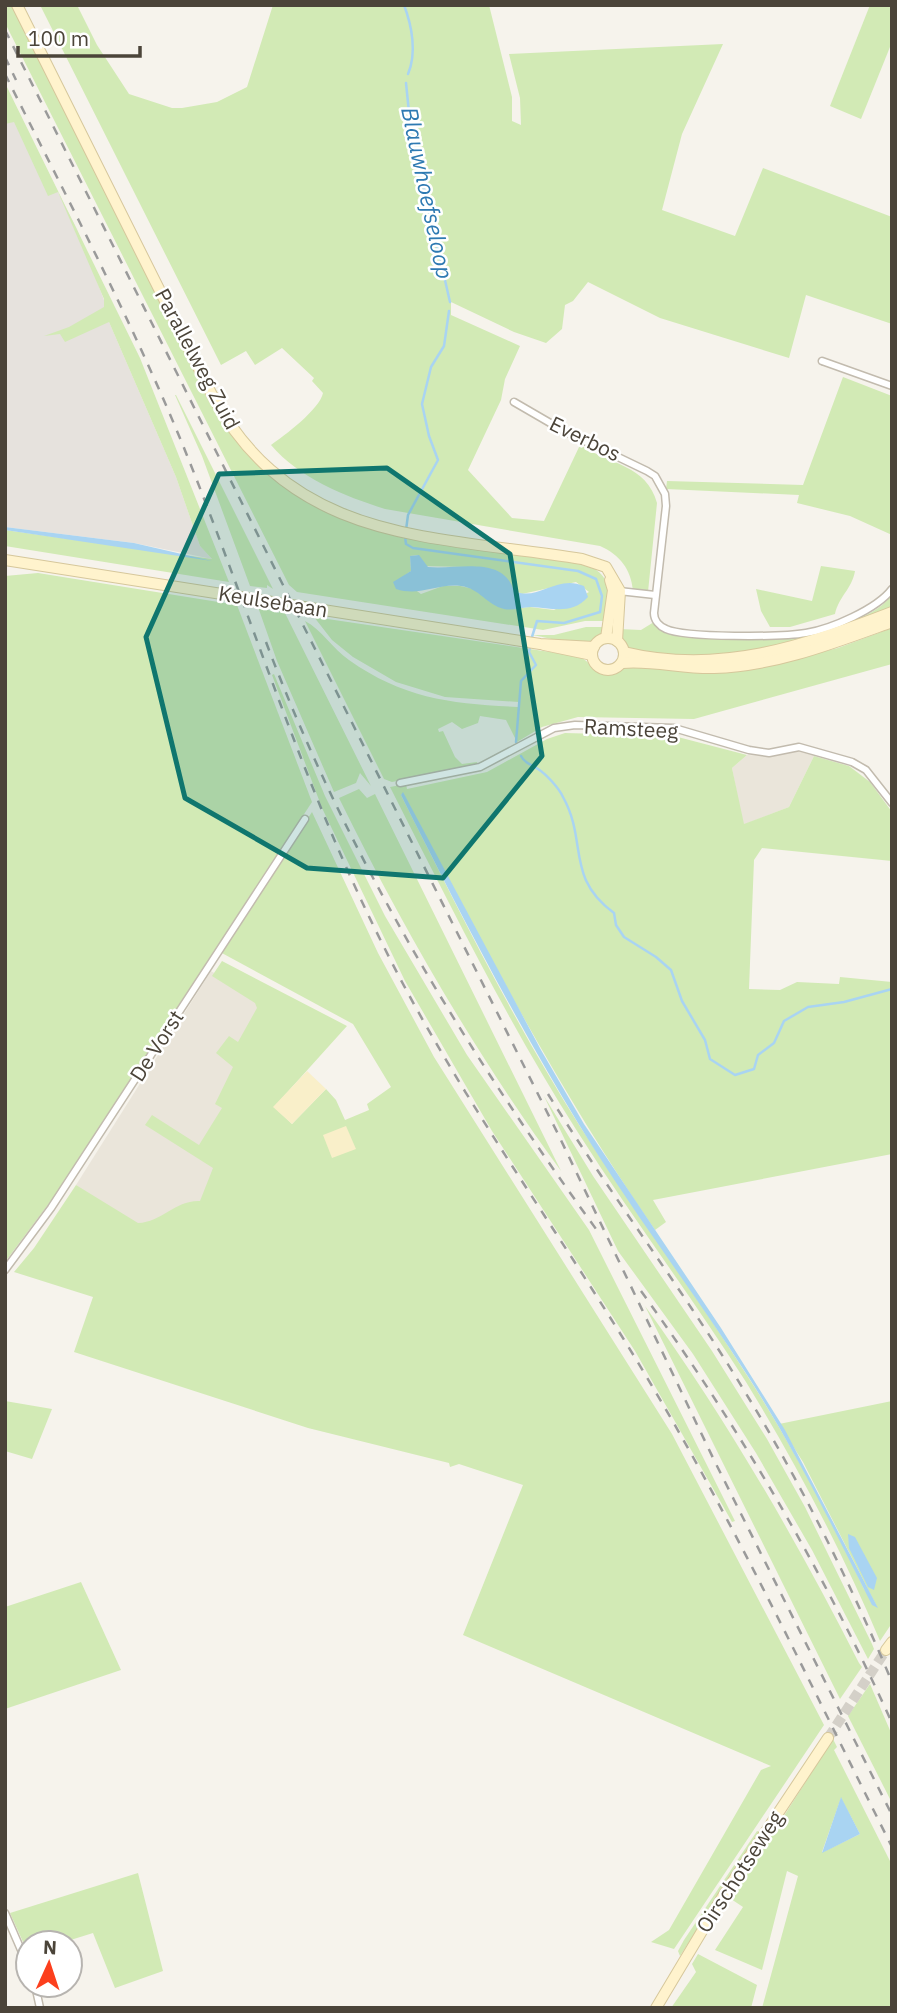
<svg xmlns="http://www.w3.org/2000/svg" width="897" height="2013" font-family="'IBM Plex Sans',sans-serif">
	<rect width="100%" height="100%" fill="#f6f3ec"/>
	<g fill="#eae5da">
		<path d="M 798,749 L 816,752 L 789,807 L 743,825 L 732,768 L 747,755 L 769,756 Z"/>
		<path d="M 211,971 L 268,1006 L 206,1210 L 139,1235 L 76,1185 Z"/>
	</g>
	<path fill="#e6e2dd" d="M 5,90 L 77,229 L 104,300 L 109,322 L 176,477 L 200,546 L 212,559 L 134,543 L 5,527 Z"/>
	<g fill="#d2eab5" fill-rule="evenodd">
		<path d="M 5,5 L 12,5 L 21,20 L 219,416 C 278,508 352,528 454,543 C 497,550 539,556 581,562 C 615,576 609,590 606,621 L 585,621 L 543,630 L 297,592 L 289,585 L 5,23 ZM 418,555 L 425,566 L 467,567 L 522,594 L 576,582 L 589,592 L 554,610 L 530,607 L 505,609 L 474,589 L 460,586 L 443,586 L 421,594 L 400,579 L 411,571 L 410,556 Z"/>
		<path d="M 40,5 L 77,5 L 97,45 L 129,94 L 172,108 L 182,108 L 217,102 L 247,87 L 273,5 L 489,5 L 512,97 L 512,121 L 521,125 L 520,98 L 509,54 L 723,44 L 682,134 L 662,210 L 735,236 L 763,168 L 892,217 L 892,324 L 806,295 L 789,358 L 660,318 L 588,282 L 573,301 L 565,305 L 562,329 L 546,343 L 514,332 L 451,302 L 451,315 L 520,346 L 505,379 L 501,400 L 468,470 L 512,518 L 544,521 L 580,445 C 609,464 647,465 657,503 L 648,592 L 633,591 C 631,569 620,555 600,546 L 385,509 C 344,496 299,478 271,445 C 284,436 320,409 323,393 L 312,381 L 314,378 L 282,348 L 255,365 L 246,351 L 221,365 Z"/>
		<path d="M 870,5 L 892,5 L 892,42 L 861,119 L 830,106 Z"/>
		<path d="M 5,83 L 140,358 L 229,582 L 5,546 L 5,530 L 212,559 L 200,546 L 176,477 L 109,322 L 65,342 L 60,334 L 44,336 L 69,327 L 104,307 L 104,299 L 58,192 L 48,196 L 14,122 L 5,124 Z"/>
		<path d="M 843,377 L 892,396 L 892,535 L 850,516 L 797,503 L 799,495 L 666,489 L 667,481 L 803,485 Z"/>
		<path d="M 175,395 L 176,395 L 273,589 L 267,585 L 267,588 L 250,586 L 202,456 Z"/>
		<path d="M 821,566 L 855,571 C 852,589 839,596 835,614 L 790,627 L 770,627 L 761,611 L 756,589 L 812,601 Z"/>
		<path d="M 38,573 L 237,605 L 312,802 L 53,1198 L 5,1262 L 5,576 Z"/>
		<path d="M 892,595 L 892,609 L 808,641 L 713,658 L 631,652 L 621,638 L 619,629 L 641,630 L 654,622 L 664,632 L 679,635 C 735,634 855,643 892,595 Z"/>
		<path d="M 258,607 L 279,613 L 279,610 L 284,611 L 371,786 L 360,773 L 356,783 L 334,792 L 277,661 Z"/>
		<path d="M 314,617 L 577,656 C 591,660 593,674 609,675 L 626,666 L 798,658 L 838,648 L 892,628 L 892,664 L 694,719 L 578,717 L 542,727 L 517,742 L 506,720 L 480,716 L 478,723 L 462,729 L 452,722 L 438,729 L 439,732 L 443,731 L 455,757 L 462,764 L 477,762 L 477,766 L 392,782 L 384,779 L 305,621 C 321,629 333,649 349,660 C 404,699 453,704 518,707 L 519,702 L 445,697 L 396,682 L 353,657 L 332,640 Z"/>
		<path d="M 586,627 L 605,627 C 597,654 551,638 532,635 L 554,635 Z"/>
		<path d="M 274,674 L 325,796 L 385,916 L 467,1055 L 589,1230 L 735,1521 L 732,1522 L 635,1351 L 492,1131 L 405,981 L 322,808 L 272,675 Z"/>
		<path d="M 565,733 L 674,736 L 747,755 L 732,768 L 744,824 L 789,807 L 814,756 L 849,766 L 870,782 L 892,812 L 892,861 L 762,848 L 754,860 L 749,989 L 780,990 L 797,982 L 839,984 L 840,977 L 892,982 L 892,1154 L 653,1200 L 666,1222 L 655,1230 C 559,1091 481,942 403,793 L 401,795 C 456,905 513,1021 581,1128 C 636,1213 696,1294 750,1380 C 793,1447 830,1517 864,1589 L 877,1607 L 803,1462 L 779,1424 L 892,1401 L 892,1623 L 880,1641 C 842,1551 797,1465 746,1382 C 692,1297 631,1216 577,1131 C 507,1021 449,903 390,787 L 406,784 L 407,789 L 487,772 L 547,739 Z"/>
		<path d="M 359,789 L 367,798 L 375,794 L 561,1171 C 477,1056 403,929 339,798 Z"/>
		<path d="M 312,812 L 378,953 L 434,1057 L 672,1434 L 824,1725 L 674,1949 L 651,1942 L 669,1930 L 761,1770 L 771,1766 L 463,1635 L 523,1485 L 459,1464 L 450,1467 L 449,1463 L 308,1428 L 74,1352 L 93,1297 L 14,1272 L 34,1248 L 76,1185 L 138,1223 C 162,1222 175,1200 200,1201 L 213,1168 L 145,1125 L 152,1115 L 199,1145 L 222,1108 L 215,1104 L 233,1067 L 216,1053 L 229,1036 L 238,1042 L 257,1008 L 255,1003 L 212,976 L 222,961 L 347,1026 L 274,1107 L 292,1124 L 326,1089 L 336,1100 L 345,1120 L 369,1110 L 367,1104 L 391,1087 L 353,1024 L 220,952 Z"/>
		<path d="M 544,1096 L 593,1176 L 712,1351 L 767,1439 L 805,1507 L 872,1644 L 874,1649 L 868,1659 L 812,1550 L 756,1453 L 693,1354 L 618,1251 Z"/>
		<path d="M 645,1306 C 725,1417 795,1537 859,1663 L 862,1667 L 840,1699 Z"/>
		<path d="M 5,1401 L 52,1409 L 32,1459 L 5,1451 Z"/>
		<path d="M 81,1582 L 121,1670 L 5,1709 L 5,1607 Z"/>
		<path d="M 870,1684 L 892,1735 L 892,1803 L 848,1716 Z"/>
		<path d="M 833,1739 L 837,1747 L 834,1750 L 892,1865 L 892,2008 L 762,2008 L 798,1876 L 787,1871 L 762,1970 L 715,1950 L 743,1907 L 731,1899 ZM 841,1798 L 860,1834 L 823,1852 L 822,1852 Z"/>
		<path d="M 757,1831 L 760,1832 L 680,1956 L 678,1951 L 684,1940 Z"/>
		<path d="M 138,1873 L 163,1971 L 115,1988 L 93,1933 L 61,1943 L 28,1943 L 28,1953 L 10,1913 Z"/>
		<path d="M 698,1954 L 757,1985 L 751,2008 L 671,2008 L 696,1972 L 692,1964 Z"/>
	</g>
	<g fill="#f9efc9">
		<path d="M 307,1071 L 326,1089 L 292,1124 L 273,1107 Z"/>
		<path d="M 346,1126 L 356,1149 L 332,1158 L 323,1135 Z"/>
	</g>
	<g fill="#a9d4f2">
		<path d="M 5,527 L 134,543 L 212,561 L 5,530 Z"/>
		<path d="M 419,555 L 428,567 C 458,570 503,555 514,591 C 538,602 556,574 584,586 L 588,597 C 572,615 552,608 531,607 C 522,607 513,611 504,609 C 487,605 479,588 461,586 C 437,583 420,597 396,589 L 393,582 L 411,571 L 410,556 Z"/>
		<path d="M 403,792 L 541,1050 L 584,1124 L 721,1328 L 785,1430 L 878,1608 L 872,1605 C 833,1528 796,1451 749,1378 C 694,1292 631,1210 578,1123 C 513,1016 455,904 401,795 Z"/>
		<path d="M 848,1534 L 855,1537 L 877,1578 L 874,1590 L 868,1587 L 849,1548 Z"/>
		<path d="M 841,1797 L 860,1834 L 822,1853 Z"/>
	</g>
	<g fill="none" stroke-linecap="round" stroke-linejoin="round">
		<g stroke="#a9d4f2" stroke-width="2.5">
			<path d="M 404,5 C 412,26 417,53 408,74"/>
			<path d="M 406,83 L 411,132 L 450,302"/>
			<path d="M 406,530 L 408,515 L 438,460 L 429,436 L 422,404 L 431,367 L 444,346 L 449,311"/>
			<path d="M 405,536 L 406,544 L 413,548 L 578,571 L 596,579 L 602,596 L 600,612 L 564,623 L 537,621 L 531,640"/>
			<path d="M 516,742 L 521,681 L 536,665 L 529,652 L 530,647"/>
			<path d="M 521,756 C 525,764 531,764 538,769 C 546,774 559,788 563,797 C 588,842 565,877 614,913 L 616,925 L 624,937 L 656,957 L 671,970 L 682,1001 L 705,1040 L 710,1059 L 735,1075 L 754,1069 L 758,1055 L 774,1043 L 784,1021 L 808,1007 L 844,1002 L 892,989"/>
		</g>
		<path stroke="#d4d0c8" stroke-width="10" stroke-dasharray="10 5" stroke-linecap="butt" d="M 828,1738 L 886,1650"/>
		<g stroke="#c2bbae" stroke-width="9">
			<g id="street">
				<path d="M 822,361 L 892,386"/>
				<path d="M 514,402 L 564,431 L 647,471 L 655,476 L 665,494 L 666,506 L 654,613 C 654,620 659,626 666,629 C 685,638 783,637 806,633 C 831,629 877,609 892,589"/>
				<path d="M 619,591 L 655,595"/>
				<path d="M 400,783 L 480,767 L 554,728 L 575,725 L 674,728 L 749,750 L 769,753 L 799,747 L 852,762 L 866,770 L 892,803"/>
				<path d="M 5,1270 L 51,1208 L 305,819"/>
				<path d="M 5,1913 L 28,1966"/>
				<path d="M 35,1985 L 40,2008"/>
			</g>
		</g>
		<g stroke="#d6c79b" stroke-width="12">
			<g id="secondary">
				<path d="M 17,5 L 212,395 C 294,545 434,535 582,559 L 606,567 L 620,591 L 617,641"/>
				<path d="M 5,560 L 540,644 L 594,647"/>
				<path d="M 606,638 L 613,590 L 610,580"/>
				<circle cx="608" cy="654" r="16"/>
				<path d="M 544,645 L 592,655"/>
				<path d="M 624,652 C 719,675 804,646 892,612"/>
				<path d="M 622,663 C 652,660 683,669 714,668 C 776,666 834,643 892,622"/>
				<path d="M 886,1650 L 892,1642"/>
				<path d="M 656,2008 L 723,1896 L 828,1738"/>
			</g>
		</g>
		<use href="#street" stroke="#fff" stroke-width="6"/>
		<use href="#secondary" stroke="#fff3cd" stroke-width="10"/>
		<g stroke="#9a9a9a" stroke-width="2.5" stroke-dasharray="9 9" stroke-linecap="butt">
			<path d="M 5,30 L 558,1134 L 714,1460 L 892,1815"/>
			<path d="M 5,57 L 16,80"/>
			<path d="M 5,74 C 66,196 130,317 182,443 C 250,610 301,782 382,943 C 459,1099 564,1237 652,1386 C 741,1535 814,1692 892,1847"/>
			<path d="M 266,642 C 347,857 462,1044 596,1229"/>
			<path d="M 548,1094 C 610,1194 681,1287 742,1387 C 800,1481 849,1580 892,1682"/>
			<path d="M 641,1291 C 739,1427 823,1570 892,1723"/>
		</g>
	</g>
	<path fill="#0f766e" fill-opacity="0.2" stroke="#0f766e" stroke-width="5" stroke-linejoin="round" d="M 387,468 L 510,554 L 542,756 L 443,878 L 307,868 L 185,798 L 146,637 L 219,474 Z"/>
	<g text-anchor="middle" stroke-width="5" stroke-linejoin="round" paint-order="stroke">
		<g font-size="21" fill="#4b4439" stroke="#fff">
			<text transform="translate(197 359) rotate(62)" y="7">Parallelweg Zuid</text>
			<text transform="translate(585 439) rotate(26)" y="7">Everbos</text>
			<text transform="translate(273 602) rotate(9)" y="7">Keulsebaan</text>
			<text transform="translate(631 729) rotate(3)" y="7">Ramsteeg</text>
			<text transform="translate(157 1046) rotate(-57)" y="7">De Vorst</text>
			<text transform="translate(740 1872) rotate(-57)" y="7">Oirschotseweg</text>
		</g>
		<g font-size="23" font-style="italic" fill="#2e7ab2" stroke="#fff">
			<text transform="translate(427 193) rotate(78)" y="8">Blauwhoefseloop</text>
		</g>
	</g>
	<rect width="897" height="2013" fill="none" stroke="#4b4439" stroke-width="14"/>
	<g transform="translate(49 1964) rotate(3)"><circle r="33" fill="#ffffff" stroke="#b7b4b0" stroke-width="2"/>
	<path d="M0-5L12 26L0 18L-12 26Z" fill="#fc3f1d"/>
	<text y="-10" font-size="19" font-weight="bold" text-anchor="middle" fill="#4b4439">N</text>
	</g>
	<path d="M18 46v10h122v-10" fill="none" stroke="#4b4439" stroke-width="3.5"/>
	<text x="28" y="46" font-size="21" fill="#4b4439" stroke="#ffffff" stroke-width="5" paint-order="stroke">100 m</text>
</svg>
